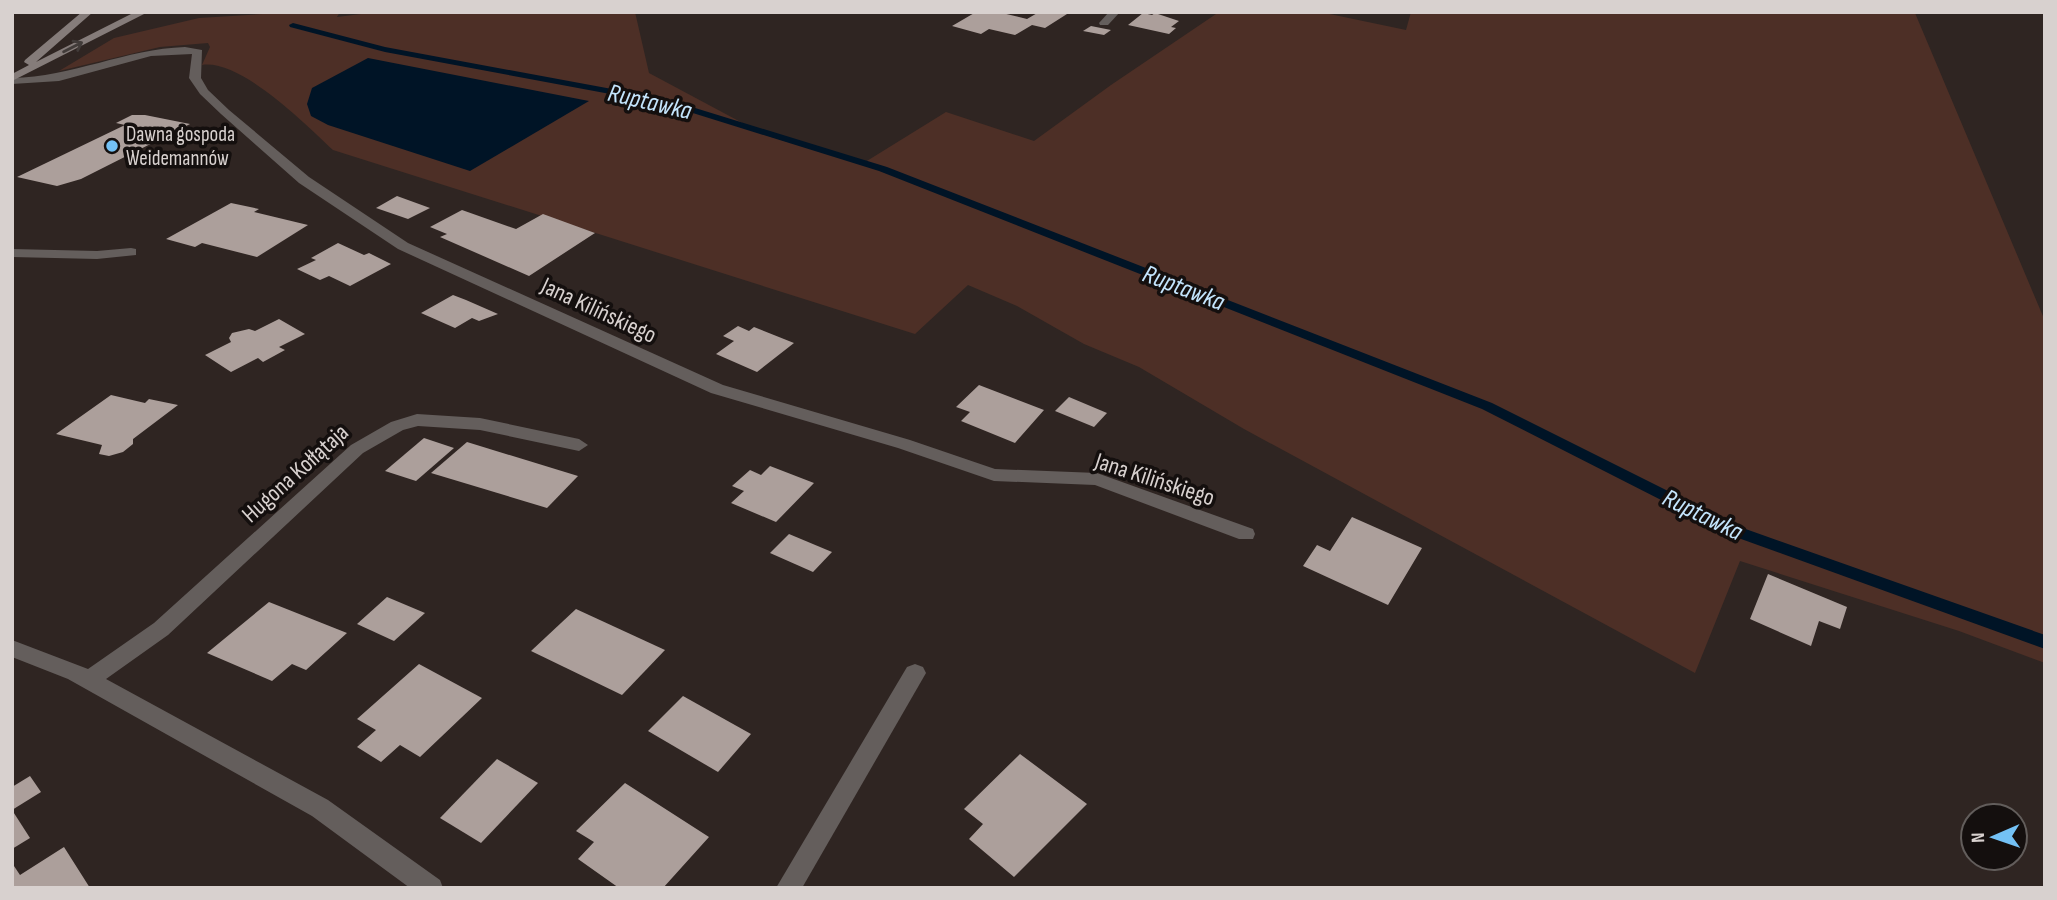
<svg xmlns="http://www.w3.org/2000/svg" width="2057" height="900" font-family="'Sofia Sans Condensed',sans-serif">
	<rect width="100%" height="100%" fill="#2f2522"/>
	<path fill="#4d2f26" d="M 296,12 L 340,12 L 337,17 L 377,12 L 635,12 L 649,73 L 765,135 L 862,164 L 946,112 L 1034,141 L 1111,85 L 1219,12 L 1320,12 L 1406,30 L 1411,12 L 1915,13 L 2045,321 L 2045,663 L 1959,631 L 1740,561 L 1695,673 L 1244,429 L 1139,367 L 1084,344 L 1017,306 L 968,285 L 915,334 L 333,150 C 306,125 241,59 202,65 L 210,47 L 208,43 L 160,47 L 59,71 L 114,38 L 199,18 Z"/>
	<path fill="#001426" d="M 368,58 L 589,101 L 470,171 L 328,125 L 311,116 L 307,104 L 312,88 Z"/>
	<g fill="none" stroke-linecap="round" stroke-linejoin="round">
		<path fill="#001426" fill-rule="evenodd" d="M 293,23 L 385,47 L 666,99 L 887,167 L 1492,403 L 1740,527 L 2045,635 L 2045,649 L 1730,535 L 1482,409 L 879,171 L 664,104 L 385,52 L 290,27 L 289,25 Z"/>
	</g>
	<g fill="#ac9f9b">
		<path d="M 976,12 L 998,12 L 1027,19 L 1039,12 L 1067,14 L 1045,28 L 1032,25 L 1015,35 L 989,29 L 981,34 L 952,26 Z"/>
		<path d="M 1143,13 L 1152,15 L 1155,13 L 1179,21 L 1171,27 L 1176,28 L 1169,34 L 1128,25 Z"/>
		<path d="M 1091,26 L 1111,30 L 1104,35 L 1083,31 Z"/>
		<path d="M 132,115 L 145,115 L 190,124 L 81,179 L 57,186 L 17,177 L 125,125 L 116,123 Z"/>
		<path d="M 397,196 L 430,208 L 408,219 L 376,208 Z"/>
		<path d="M 231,203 L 259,209 L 254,212 L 308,225 L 257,257 L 202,243 L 195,247 L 166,239 Z"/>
		<path d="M 462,210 L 516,229 L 543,214 L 595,233 L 529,276 L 440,237 L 447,234 L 430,227 Z"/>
		<path d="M 338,243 L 364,255 L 369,253 L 391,264 L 350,286 L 329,276 L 320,280 L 297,269 L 316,260 L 311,258 Z"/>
		<path d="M 453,295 L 466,300 L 498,314 L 479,321 L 472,318 L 455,328 L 421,313 Z"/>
		<path d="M 279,319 L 305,334 L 279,347 L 285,350 L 263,362 L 258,358 L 231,372 L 205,355 L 231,342 L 229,338 L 232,333 L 249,329 L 255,331 Z"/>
		<path d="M 738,326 L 749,331 L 754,327 L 794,343 L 757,372 L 716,354 L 734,341 L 723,336 Z"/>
		<path d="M 979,385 L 1044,410 L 1015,443 L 961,421 L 970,412 L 956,407 Z"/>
		<path d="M 111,395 L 145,403 L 149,399 L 178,405 L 133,439 L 133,444 L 123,452 L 109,456 L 99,454 L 102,445 L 56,434 Z"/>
		<path d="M 1069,397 L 1107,413 L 1094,427 L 1055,411 Z"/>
		<path d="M 424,438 L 454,448 L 416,481 L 385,471 Z"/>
		<path d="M 467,442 L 578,476 L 547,508 L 431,473 Z"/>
		<path d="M 770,466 L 814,483 L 776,522 L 731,503 L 744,491 L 732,486 L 750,470 L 761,475 Z"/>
		<path d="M 1352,517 L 1422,548 L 1388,605 L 1303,566 L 1317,545 L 1330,551 Z"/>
		<path d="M 789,534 L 832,552 L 813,572 L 770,553 Z"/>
		<path d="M 1768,574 L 1847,607 L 1840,629 L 1819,621 L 1811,646 L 1750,619 Z"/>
		<path d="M 387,597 L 425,613 L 394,641 L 357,624 Z"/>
		<path d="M 269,602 L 347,633 L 306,670 L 292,664 L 272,681 L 207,653 Z"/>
		<path d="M 576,609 L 665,650 L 622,695 L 531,651 Z"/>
		<path d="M 419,664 L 482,698 L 420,757 L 400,745 L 381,762 L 357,747 L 376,730 L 357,719 Z"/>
		<path d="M 683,696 L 751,734 L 718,772 L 648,731 Z"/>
		<path d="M 1020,754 L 1087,804 L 1014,877 L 969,839 L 983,824 L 964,809 Z"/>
		<path d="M 497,759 L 538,783 L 481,843 L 440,818 Z"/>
		<path d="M 30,776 L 41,792 L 12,810 L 12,787 Z"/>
		<path d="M 625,783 L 709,837 L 663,888 L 619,888 L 578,859 L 594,842 L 576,831 Z"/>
		<path d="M 12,810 L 30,838 L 12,849 Z"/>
		<path d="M 64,847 L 90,888 L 12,888 L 12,863 L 20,875 Z"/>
	</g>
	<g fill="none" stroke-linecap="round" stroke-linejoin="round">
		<g fill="#645e5c" fill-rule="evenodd">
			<path d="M 1109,12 L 1120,12 L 1108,25 L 1100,25 L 1099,23 Z"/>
			<path d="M 131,248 L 136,249 L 136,255 L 97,259 L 12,257 L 12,249 L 97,251 Z"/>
		</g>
		<g fill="#645e5c" fill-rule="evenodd">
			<path d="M 185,47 L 202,50 L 201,78 L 208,90 L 229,110 L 309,177 L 408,243 L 723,385 L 910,440 L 995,469 L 1097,473 L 1253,529 L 1255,534 L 1253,539 L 1239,539 L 1095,485 L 994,481 L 898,448 L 711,393 L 398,249 L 299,183 L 221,114 L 200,94 L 189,78 L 192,54 L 151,56 L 59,81 L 12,84 L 12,78 C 72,77 126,49 185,47 Z"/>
			<path d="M 417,414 L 480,418 L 579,439 L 588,445 L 579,451 L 480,430 L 418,426 L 403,430 L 363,453 L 168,635 L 106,679 L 328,800 L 440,880 L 443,888 L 410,888 L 312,816 L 68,679 L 12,657 L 12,640 L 88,669 L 154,623 L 351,445 L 391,422 Z"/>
			<path d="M 915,664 L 923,667 L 926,673 L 802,888 L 776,888 L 907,667 Z"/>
		</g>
		<path fill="#857c7a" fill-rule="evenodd" d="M 82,12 L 93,12 L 36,62 L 135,12 L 148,12 L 12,81 L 12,74 L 29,65 L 24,62 L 25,60 Z"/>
	</g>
	<defs><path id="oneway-shaft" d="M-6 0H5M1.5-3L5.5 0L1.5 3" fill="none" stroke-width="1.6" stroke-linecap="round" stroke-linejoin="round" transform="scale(1.75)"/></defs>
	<use stroke="#413b39" href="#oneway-shaft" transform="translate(73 47) rotate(-27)"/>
	<circle fill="#73c1f5" stroke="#140f0e" stroke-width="2.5" cx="112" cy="146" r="7"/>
	<g text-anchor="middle" stroke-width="7" stroke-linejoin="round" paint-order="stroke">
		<g font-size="21" fill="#d8d1cf" stroke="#140f0e" text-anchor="start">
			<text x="126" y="141">Dawna gospoda<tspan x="126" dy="24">Weidemannów</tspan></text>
		</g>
		<g font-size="24" fill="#d8d1cf" stroke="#140f0e">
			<text transform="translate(599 310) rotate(25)" y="8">Jana Kilińskiego</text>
			<text transform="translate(295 473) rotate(-42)" y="8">Hugona Kołłątaja</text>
			<text transform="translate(1155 479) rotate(18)" y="8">Jana Kilińskiego</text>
		</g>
		<g font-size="26" font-style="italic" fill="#c4e5fd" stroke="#140f0e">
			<text transform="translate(650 101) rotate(13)" y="9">Ruptawka</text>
			<text transform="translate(1184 287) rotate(21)" y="9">Ruptawka</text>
			<text transform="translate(1703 514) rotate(26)" y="9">Ruptawka</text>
		</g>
	</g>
	<rect width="2057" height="900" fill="none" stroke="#d8d1cf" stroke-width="28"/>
	<g transform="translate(1994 837) rotate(268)"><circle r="33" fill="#140f0e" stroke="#625d5b" stroke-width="2"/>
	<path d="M0-5L12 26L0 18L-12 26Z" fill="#73c1f5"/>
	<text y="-10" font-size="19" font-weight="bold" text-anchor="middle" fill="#d8d1cf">N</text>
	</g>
</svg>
